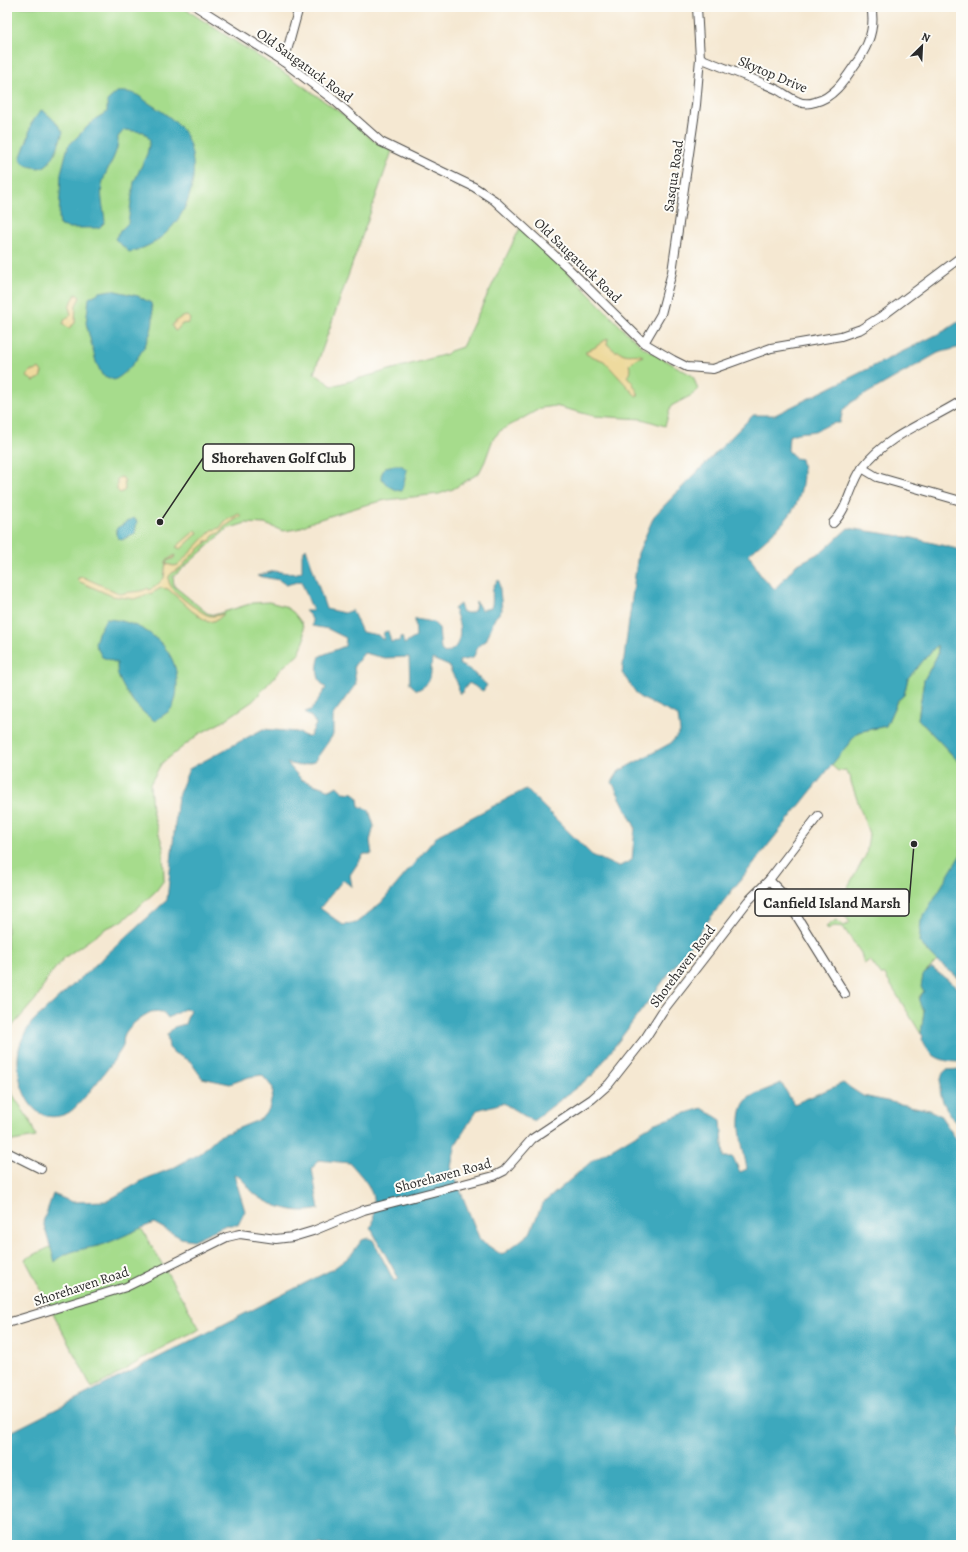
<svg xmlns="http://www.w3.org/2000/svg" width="968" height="1552" font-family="Alegreya,serif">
	<rect width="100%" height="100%" fill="#fdfcf7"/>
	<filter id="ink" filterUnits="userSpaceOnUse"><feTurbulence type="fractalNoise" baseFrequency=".025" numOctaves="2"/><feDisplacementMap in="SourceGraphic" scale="8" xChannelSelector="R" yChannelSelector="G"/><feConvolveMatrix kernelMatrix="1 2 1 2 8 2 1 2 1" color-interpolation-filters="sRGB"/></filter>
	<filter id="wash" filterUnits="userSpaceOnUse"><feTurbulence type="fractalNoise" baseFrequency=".012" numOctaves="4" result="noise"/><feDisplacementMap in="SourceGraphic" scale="16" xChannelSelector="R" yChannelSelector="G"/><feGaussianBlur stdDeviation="0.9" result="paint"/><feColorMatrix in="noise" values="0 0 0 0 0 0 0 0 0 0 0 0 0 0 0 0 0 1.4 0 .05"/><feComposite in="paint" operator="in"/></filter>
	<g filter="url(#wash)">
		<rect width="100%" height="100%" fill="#f5e8d2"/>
		<g fill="#a6dc8c" stroke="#68845c">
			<path d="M 7,7 L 182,7 L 289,76 L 345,116 L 374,141 L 392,151 L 314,373 L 332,386 L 447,354 L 450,351 L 462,347 L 520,228 L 552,256 L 627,333 L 644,348 L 693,376 L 698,390 L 692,395 L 671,406 L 665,426 L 642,419 L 594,416 L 555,406 L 541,408 L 500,431 L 493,439 L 485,461 L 479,473 L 453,489 L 439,494 L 386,500 L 365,505 L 314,521 L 297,529 L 283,531 L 265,524 L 246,523 L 227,529 L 173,577 L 174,586 L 207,613 L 214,615 L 253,603 L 269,602 L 284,606 L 293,612 L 302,623 L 305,639 L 298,655 L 284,666 L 253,701 L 222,722 L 199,734 L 161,764 L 150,784 L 152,811 L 163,847 L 164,880 L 156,891 L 132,913 L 122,921 L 105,929 L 64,958 L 49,976 L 36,999 L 9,1030 L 7,1035 Z"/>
			<path d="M 937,644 L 938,654 L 924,680 L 918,719 L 961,764 L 961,854 L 919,942 L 937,961 L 923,975 L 924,991 L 919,997 L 924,1011 L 921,1034 L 884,974 L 882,976 L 870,960 L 864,964 L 861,953 L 843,927 L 834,926 L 828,930 L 826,927 L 836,920 L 844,926 L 850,923 L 838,904 L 866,855 L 869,834 L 851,782 L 850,775 L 847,775 L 846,770 L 838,771 L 831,765 L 858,732 L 886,726 L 897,701 L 904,695 L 908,678 Z"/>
			<path d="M 7,1070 L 13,1095 L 30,1121 L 36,1137 L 7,1142 Z"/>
			<path d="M 130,1209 L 200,1329 C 178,1339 156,1350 136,1363 C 121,1372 108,1381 92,1388 L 25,1259 Z"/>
		</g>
		<g fill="#eeda9e" stroke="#8c8264">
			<path d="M 76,294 L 80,297 L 76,305 L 75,323 L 69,328 L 63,324 L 65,319 L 71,315 L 69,307 Z"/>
			<path d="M 187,316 L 190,319 L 188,323 L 182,324 L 176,331 L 174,330 L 172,326 C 176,320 180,317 187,316 Z"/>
			<path d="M 608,338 L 607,344 L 615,351 L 619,351 C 627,358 634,352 643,356 L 635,359 L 629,365 L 631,370 L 630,374 L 627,376 L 632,382 L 639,395 L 636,396 L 604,361 L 586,354 L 586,351 L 594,348 Z"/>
			<path d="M 39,368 L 42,372 L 40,378 L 34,381 L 27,377 L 30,371 L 35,371 Z"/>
			<path d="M 121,477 L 124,479 L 125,490 L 120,493 L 117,490 L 117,479 Z"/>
			<path d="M 239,514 L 241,516 L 224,527 L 221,532 L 213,536 L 210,541 L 206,541 L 206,543 C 198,550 190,556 184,564 C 181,569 173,571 170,575 C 161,587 197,609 205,614 C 212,618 217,615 224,614 L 217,620 L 208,622 L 192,611 L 168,589 L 161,588 L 152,593 L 134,599 L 112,596 L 78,581 L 78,578 L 83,577 L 121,594 C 129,591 141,593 148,588 L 149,590 L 155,587 L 164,578 L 166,561 L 175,555 L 174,558 L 167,561 L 166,564 L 174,566 L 178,565 L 212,530 L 220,528 L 225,521 Z"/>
			<path d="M 196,530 L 198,533 L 181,549 L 176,547 Z"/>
		</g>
		<g fill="#3da8bd" stroke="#346a74">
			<path d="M 117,92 C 138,91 137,96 155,107 C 167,115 181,124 187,138 C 207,185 178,243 129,252 L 115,239 L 119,232 L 128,223 L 134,182 L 147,154 L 150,140 L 144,132 L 124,130 L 118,137 C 119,154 108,165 103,181 C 99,195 104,208 105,222 L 99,228 L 71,228 L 60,226 L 59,217 L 61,173 L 68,146 L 95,119 L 107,112 L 107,101 Z"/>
			<path d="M 41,110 C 47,112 60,126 63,132 C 58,145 52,173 33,167 C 26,166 24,164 20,159 L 28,138 L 31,124 Z"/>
			<path d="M 111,290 L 138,296 L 151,303 C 152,308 153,314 153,319 C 153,338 132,372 114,380 L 102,375 L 96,362 L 86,323 L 89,298 L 100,292 Z"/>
			<path d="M 961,320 L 961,347 L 938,353 L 852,402 L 843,410 L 840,423 C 829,423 829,425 820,429 C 810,434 801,430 789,436 L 788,450 L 795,458 L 801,459 C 806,473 801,498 793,510 C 785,524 761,543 749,554 L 761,576 L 775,589 L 796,565 L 823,551 L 848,528 L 913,538 L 961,550 L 961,764 L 918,719 L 924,680 L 938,654 L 937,645 L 908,678 L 904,695 L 897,701 L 886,726 L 858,732 L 711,917 L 594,1074 L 533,1121 L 503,1103 L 477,1110 L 456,1144 L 451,1167 L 480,1240 L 502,1255 L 530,1233 L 542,1204 L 593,1160 L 655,1123 L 702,1108 L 721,1120 L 724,1157 L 733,1157 L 740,1172 L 747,1169 C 744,1151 731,1110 750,1097 C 758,1092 772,1088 781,1083 L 794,1104 L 843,1083 L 863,1096 L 929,1110 L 940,1115 L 961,1146 L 961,1545 L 7,1545 L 7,1434 L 333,1269 L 350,1256 L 362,1240 L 368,1238 L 373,1240 L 394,1281 L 399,1279 L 370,1227 L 373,1224 C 376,1191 371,1187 350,1163 L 318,1160 L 312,1169 L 319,1209 C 300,1215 272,1207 256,1195 C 248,1189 244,1178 234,1174 L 245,1211 L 238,1225 L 226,1225 L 193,1240 L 181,1238 L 154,1223 C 137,1229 121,1238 105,1244 C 87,1250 69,1248 55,1262 L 43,1222 L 53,1194 L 72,1202 L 107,1201 L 145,1179 L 173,1168 L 200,1153 L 217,1137 L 261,1119 L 269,1109 L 273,1093 L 273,1088 L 262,1075 L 249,1077 L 230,1084 L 202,1078 L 190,1061 L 174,1053 L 169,1048 L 167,1035 L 174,1027 L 185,1024 L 190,1010 L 184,1009 L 168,1018 L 163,1012 C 160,1012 155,1011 151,1012 C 142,1016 127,1027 124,1036 C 123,1040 124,1044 122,1048 C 116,1059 78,1109 68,1113 C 29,1131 14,1079 19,1049 C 21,1039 27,1030 32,1022 L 167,900 L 178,796 L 189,769 L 263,729 L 297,732 L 305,736 L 310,736 L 316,724 L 312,718 L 305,712 L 311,710 L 326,688 C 316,680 316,668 320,656 L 345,646 L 346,638 L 328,629 L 312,626 C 314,619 310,616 305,611 L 313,611 L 301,581 L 286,585 L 279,580 L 257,576 L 274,571 L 295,574 L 302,571 L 302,554 L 306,548 L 326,609 L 344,613 L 352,610 L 362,632 L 378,635 L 383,640 L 384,632 L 388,631 L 391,642 L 399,641 L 402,636 L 404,644 L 416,637 L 415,619 L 433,622 L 439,628 L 441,650 L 445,653 C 465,648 461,624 454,609 L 460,604 L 462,611 C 468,614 471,614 475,609 L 476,601 L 481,610 L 491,608 C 495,599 488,587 499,580 L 502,610 L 495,618 L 486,641 L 479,645 L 473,658 L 459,661 L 460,665 L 469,669 L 487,685 L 483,691 L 469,683 L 465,688 L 462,693 L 459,693 C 459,681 453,678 449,666 L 432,659 C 430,674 434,683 417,690 L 410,684 L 409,657 L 385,658 L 364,653 L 354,666 L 356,684 L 333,715 L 333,735 L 314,762 L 300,766 L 287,763 L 302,780 L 330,790 L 337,786 L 343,792 L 354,793 L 358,798 L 359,806 L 369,810 L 374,826 L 370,841 L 372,854 L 364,854 L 350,875 L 352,887 L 343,880 L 320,908 L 343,925 L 356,923 L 381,903 L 438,835 L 526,789 L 592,855 L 618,867 L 632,860 L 635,827 L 612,782 L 619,771 L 671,743 L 680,732 L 678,716 L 639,697 L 622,673 L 638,553 L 654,516 L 753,415 L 775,415 L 946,330 Z"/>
			<path d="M 395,465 L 401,465 L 407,470 L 402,491 C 393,491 382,483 381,475 L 385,467 Z"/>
			<path d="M 133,518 L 137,521 L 135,533 L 122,540 L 118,538 L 116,534 L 117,528 Z"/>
			<path d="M 106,619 C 141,620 178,646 177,683 C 177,691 176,701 172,708 C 168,713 160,717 155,721 C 140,712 126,695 119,678 C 117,674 117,668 117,663 L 102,657 L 95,644 L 98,633 Z"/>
			<path d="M 961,854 L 961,980 L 937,961 L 919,942 L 921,920 Z"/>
			<path d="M 932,968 L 961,990 L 961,1062 C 943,1062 929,1058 922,1039 L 923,1036 L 921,1034 L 924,1011 C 918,1003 918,999 924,991 L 921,987 L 923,975 Z"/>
			<path d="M 961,1069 L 961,1128 C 947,1110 934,1096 943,1073 L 946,1070 Z"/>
		</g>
	</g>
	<g filter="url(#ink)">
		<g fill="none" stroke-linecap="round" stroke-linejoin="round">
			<g stroke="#494744" stroke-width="10">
				<g id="minor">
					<path d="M 197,7 L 284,62 L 335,101 L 381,142 L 474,187 L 494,200 L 566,266 L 644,343 L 673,360 L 687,367 L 713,369 L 771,348 L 841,336 L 861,329 L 885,314 L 961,257"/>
					<path d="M 700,58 C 726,69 753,78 778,90 C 785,94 790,98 797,101 C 803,104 809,104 815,102 C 833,98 844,81 854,66 C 867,49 876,28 871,7"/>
					<path d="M 284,62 L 299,7"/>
					<path d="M 644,343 L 661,314 L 672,272 L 696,105 L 700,58 L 697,7"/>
					<path d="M 862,468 L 877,477 L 961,501"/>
					<path d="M 833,523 C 849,508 850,484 863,467 C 887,435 928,422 961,401"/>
					<path d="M 769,880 L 783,894 L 845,994"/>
					<path d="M 7,1152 L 41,1169"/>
					<path d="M 7,1323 L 126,1287 L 227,1237 L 240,1234 L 276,1239 L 293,1237 L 313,1231 L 364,1210 L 494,1176 L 504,1171 L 532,1139 L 592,1099 L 609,1084 L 646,1037 L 662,1012 L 748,901 L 769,880 L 818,816"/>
				</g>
			</g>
			<use href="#minor" stroke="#fff" stroke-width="8"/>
		</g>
	</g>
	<g text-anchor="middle" stroke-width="4" stroke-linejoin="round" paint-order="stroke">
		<g font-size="14" fill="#2b2b2b" stroke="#fdfcf7">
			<text transform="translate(305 65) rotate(36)" y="5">Old Saugatuck Road</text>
			<text transform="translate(773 74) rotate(23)" y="5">Skytop Drive</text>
			<text transform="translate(673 176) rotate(-82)" y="5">Sasqua Road</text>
			<text transform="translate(578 260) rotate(44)" y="5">Old Saugatuck Road</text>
			<text transform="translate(682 966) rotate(-53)" y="5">Shorehaven Road</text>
			<text transform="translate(443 1175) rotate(-15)" y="5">Shorehaven Road</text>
			<text transform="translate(81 1286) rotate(-18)" y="5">Shorehaven Road</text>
		</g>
	</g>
	<path fill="none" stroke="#2b2b2b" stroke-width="1.5" d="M160 522L203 458M914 844L909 903"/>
	<g fill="#2b2b2b" stroke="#fdfcf7" stroke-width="1.5">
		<circle cx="160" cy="522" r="4"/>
		<circle cx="914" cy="844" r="4"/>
	</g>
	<g fill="#fdfcf7" stroke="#2b2b2b" stroke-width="1.5">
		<rect x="203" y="444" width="151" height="27" rx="4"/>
		<rect x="755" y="889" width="154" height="27" rx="4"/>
	</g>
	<g font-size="15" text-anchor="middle" font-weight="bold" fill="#2b2b2b">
		<text x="279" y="463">Shorehaven Golf Club</text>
		<text x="832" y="908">Canfield Island Marsh</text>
	</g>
	<rect width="968" height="1552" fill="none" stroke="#fdfcf7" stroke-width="24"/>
	<g transform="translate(922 46) rotate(24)" stroke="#fdfcf7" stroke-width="3" paint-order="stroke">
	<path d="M0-3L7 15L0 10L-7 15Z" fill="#2b2b2b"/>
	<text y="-6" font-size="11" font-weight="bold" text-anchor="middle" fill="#2b2b2b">N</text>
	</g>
</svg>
